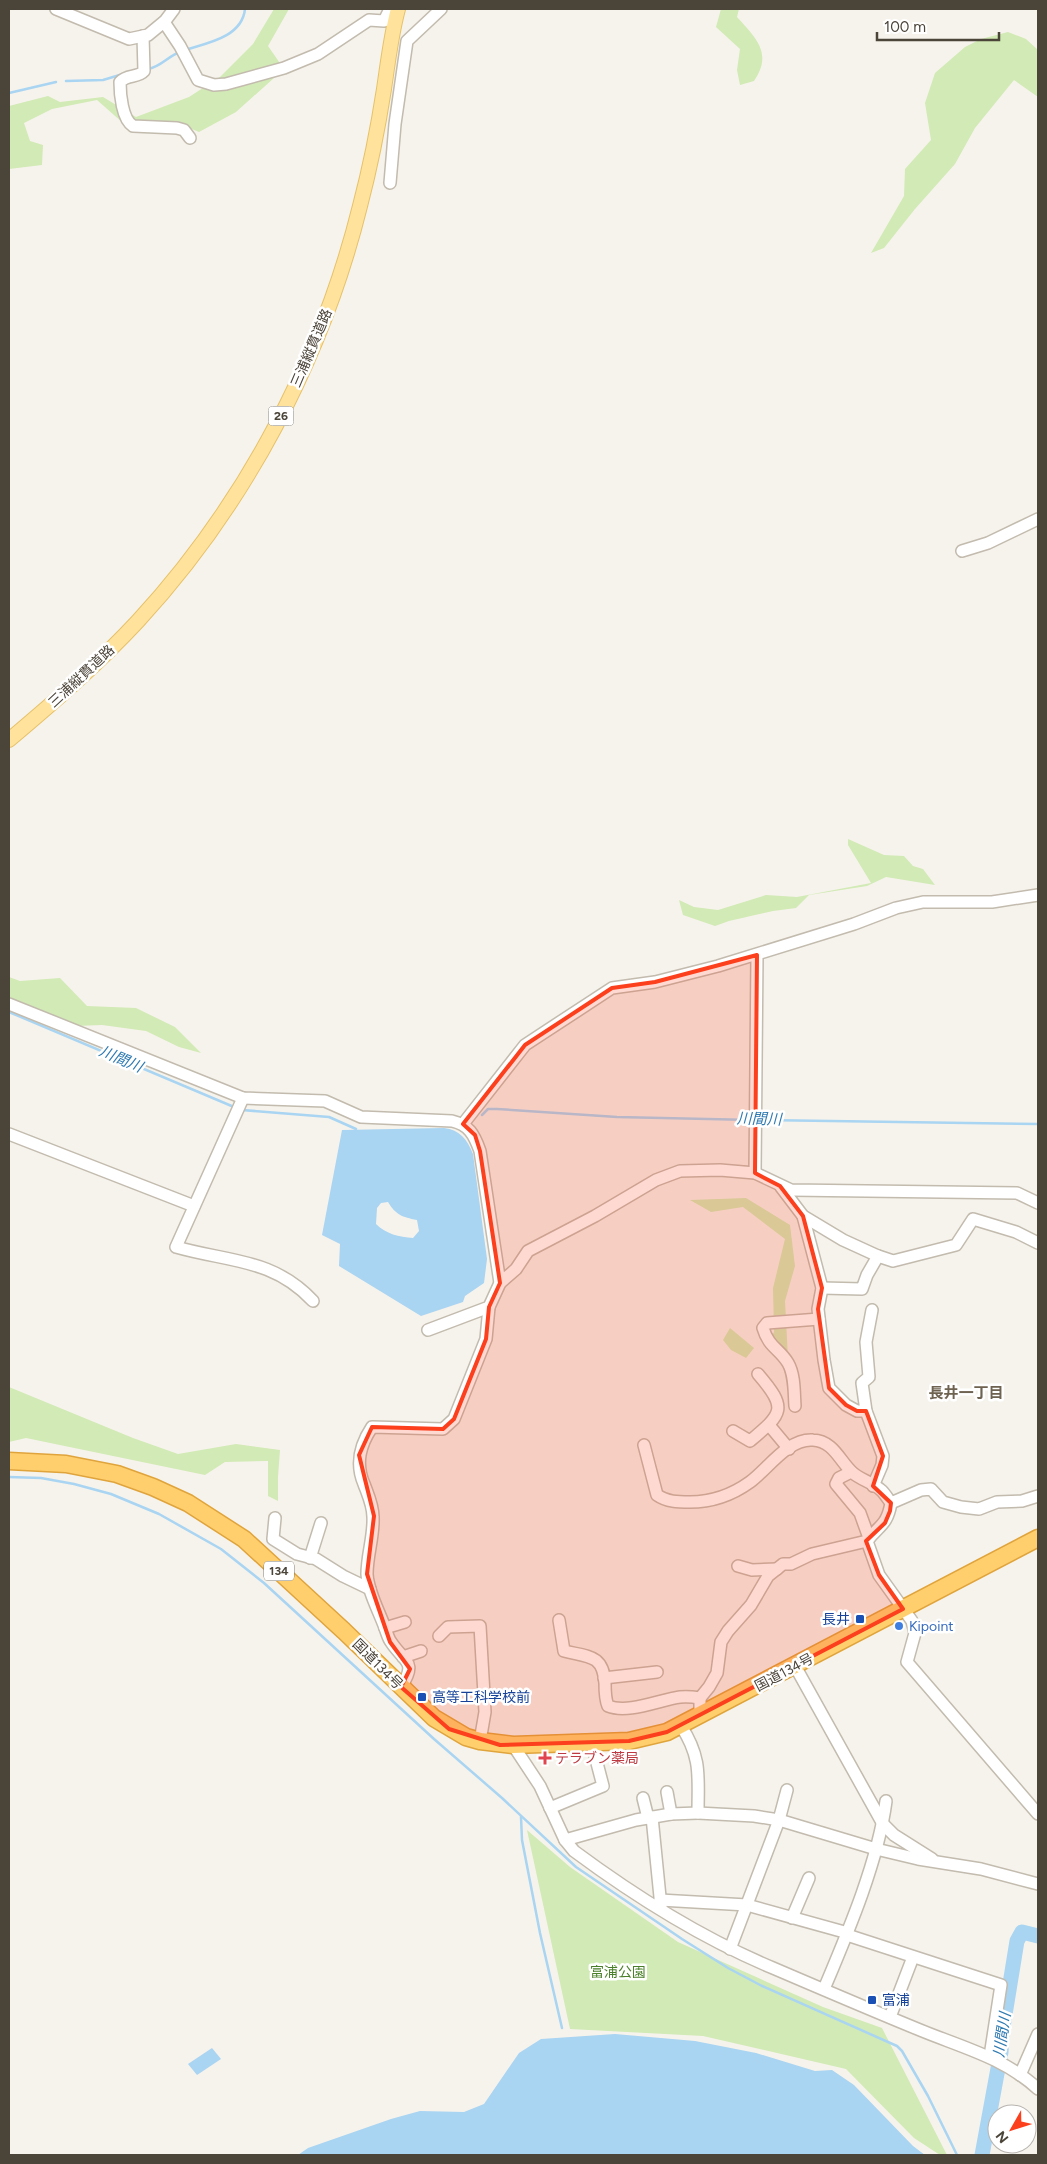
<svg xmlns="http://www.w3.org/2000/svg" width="1047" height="2164" font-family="Figtree,'Noto Sans JP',sans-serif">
	<rect width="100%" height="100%" fill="#f6f3ec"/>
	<g fill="#d2eab5">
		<path d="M 274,9 L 289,9 L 268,46 L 284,69 L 236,112 L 199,132 L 180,124 L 123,123 L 97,100 L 52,109 L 24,123 L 30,141 L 43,145 L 42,165 L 9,169 L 9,106 L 48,96 L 60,102 L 103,97 L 136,117 L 189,97 L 220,77 L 253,44 Z"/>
		<path d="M 721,9 L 739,9 L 737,17 C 756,38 773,53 754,81 L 740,85 L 737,70 L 740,49 L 716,27 Z"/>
		<path d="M 1008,32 L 1026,39 L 1038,50 L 1038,97 L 1014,80 L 975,128 L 955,164 L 915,209 L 884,248 L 871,253 L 904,196 L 905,169 L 931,140 L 925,103 L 935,73 L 965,47 L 981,39 Z"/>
		<path d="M 848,839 L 884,855 L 904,856 L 913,866 L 923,869 L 935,885 L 886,877 L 867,886 L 809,895 L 796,908 L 773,911 L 729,921 L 715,926 L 683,915 L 679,900 L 694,907 L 718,910 L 766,895 L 797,897 L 871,883 L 848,845 Z"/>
		<path d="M 9,977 L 20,981 L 60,978 L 87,1006 L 136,1008 L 175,1027 L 201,1053 L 179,1047 L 146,1031 L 102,1025 L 76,1026 L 9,1001 Z"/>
		<path d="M 746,1198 L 790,1225 L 795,1266 L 785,1301 L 788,1358 L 771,1338 L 774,1332 L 773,1288 L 785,1239 L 743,1207 L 711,1212 L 690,1200 Z"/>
		<path d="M 730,1328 L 754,1348 L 746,1358 L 731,1350 L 723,1340 Z"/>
		<path d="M 9,1387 L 133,1438 L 178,1454 L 236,1444 L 280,1450 L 278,1477 L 278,1501 L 268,1496 L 268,1461 L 225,1462 L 205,1475 L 26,1438 L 9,1442 Z"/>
		<path d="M 527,1830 L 570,1867 L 678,1942 L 823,2007 L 882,2028 L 947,2155 L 940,2155 L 914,2138 L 846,2069 L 703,2036 L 570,2029 Z"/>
	</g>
	<g fill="#a9d4f2" fill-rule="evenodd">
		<path d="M 444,1128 C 460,1130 467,1139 473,1154 L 487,1259 L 484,1283 L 465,1296 L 463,1302 L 421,1316 L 339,1266 L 340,1244 L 322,1235 L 342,1130 ZM 388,1202 C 396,1215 402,1217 417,1220 L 419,1231 L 413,1238 C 399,1237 386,1234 376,1224 L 377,1208 L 381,1203 Z"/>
		<path d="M 615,2034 L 695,2041 L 756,2053 L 815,2071 L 832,2070 L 854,2085 L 913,2146 L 925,2155 L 298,2155 L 308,2148 L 391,2119 L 420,2111 L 464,2112 L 484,2104 L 519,2053 L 541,2039 Z"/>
		<path d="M 212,2048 L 221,2059 L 197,2075 L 188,2064 Z"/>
	</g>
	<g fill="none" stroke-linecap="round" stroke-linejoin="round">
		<g stroke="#a9d4f2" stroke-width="2.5">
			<path d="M 185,50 C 208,43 242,37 245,9"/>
			<path d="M 148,69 C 161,67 168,56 180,52"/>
			<path d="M 66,81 L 103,80 L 123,74"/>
			<path d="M 9,93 L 56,82"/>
			<path d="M 9,1012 L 234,1107"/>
			<path d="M 242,1110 L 329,1117 L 356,1129"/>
			<path d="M 482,1115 L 488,1109 L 497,1109 L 617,1117 L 753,1120"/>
			<path d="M 758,1120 L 1038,1124"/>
			<path d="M 9,1477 L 41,1478 L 74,1484 L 111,1494 L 159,1514 L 221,1549 L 264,1583 L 434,1739 L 502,1798 L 576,1867 L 682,1939 L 728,1968 L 762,1986 L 897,2046 L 902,2051 L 928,2096 L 957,2155"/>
			<path d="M 521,1817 L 522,1840 L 540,1933 L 562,2028"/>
		</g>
		<path stroke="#a9d4f2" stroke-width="15" d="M 982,2155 L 1001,2052 L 1002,2033 L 1017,1941 L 1022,1932 L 1038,1936"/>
		<g stroke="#c2bbae" stroke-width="14">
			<g id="minor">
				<path d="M 56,9 L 129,39 L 148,35 L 165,21 L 174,9"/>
				<path d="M 164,22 L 180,46 L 198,80 L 214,85 L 226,84 L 284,68 L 318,54 L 369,20 L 384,21 L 390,9"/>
				<path d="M 143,36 L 144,71 C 138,78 127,74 120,82 C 120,94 122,119 133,126 L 177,128 L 184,130 L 190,138"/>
				<path d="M 390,183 L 395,124 L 407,41 L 441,9"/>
				<path d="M 962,551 L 988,543 L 1038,519"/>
				<path d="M 9,1004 L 243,1098 L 325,1101 L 361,1117 L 452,1121 C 469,1125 474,1134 480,1151 L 500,1283"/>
				<path d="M 243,1098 L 176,1247 C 228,1262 273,1258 313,1301"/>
				<path d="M 463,1124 L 525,1045 L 612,988 L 655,982 L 718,966 L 854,924 L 896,908 L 923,902 L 992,902 L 1038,895"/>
				<path d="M 9,1134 L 194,1206"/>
				<path d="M 755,1173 L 757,955"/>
				<path d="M 781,1187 L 803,1216 L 843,1240 L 878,1256 L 893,1261 L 956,1245 L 973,1219 L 1016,1232 L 1038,1243"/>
				<path d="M 803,1216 L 822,1288 L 818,1309 L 824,1360 L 829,1388 L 846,1405 L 857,1411 L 866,1411"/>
				<path d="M 822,1288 L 862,1289 L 867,1275 L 878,1256"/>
				<path d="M 872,1310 L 866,1342 L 869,1377 L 862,1383 L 866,1411 L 883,1456 L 882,1465 L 873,1486"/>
				<path d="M 428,1330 L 489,1307 L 500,1283 L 516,1269 L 528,1251 L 595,1216 L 656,1180 L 680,1171 L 720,1170 L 755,1173 L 791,1190 L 1017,1193 L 1038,1203"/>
				<path d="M 795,1406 C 794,1393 795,1375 788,1363 C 779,1348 769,1348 763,1328 L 767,1323 L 819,1319"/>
				<path d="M 769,1425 L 789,1449"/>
				<path d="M 733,1431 L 750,1441 C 783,1413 788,1409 758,1374"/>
				<path d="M 644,1445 L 657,1495 C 667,1502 678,1502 690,1502 C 712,1502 732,1495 750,1482 C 768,1469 788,1438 813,1440 C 834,1441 840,1462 853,1473 C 861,1480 874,1483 882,1491 C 885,1494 888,1499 891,1503 C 887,1526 879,1525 867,1541 L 879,1575 L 912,1621 L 915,1633 L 907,1662 L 1038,1814"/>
				<path d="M 851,1472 L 839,1478 L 836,1484 L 860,1513 L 869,1538"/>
				<path d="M 891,1503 L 921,1490 L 931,1489 L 943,1502 L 961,1507 L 979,1509 L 997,1502 L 1022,1501 L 1038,1496"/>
				<path d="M 275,1518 L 273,1539 L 297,1554 L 316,1559 L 343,1576 L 370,1589"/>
				<path d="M 310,1558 L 321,1523"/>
				<path d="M 738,1566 L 752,1570 L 777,1569"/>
				<path d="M 559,1620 L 564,1651 C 588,1657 603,1654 605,1683 C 605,1691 605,1699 608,1706 C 628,1714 659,1700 680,1697 C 687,1696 694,1697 700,1698"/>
				<path d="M 385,1628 L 405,1622"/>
				<path d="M 439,1636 L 448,1627 L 480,1626 L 485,1712 L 480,1741"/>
				<path d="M 403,1657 L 421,1651"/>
				<path d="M 795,1666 L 883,1824 L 894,1835 L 932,1859"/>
				<path d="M 604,1678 L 657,1672"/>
				<path d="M 401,1687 C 418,1661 404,1662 391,1642 C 388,1638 387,1633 385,1628 C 379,1611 368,1592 367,1574 C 367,1555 374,1536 373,1517 C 373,1505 368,1495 364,1484 C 355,1463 360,1445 372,1427 L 443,1429 L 454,1419 L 486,1339 L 489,1307"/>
				<path d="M 703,1715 L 700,1710 L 700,1698 L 709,1687 L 717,1673 L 721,1642 L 728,1631 L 751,1605 L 768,1576 L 783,1564 L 791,1564 L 812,1554 L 867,1541"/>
				<path d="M 513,1745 L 540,1786 L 565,1840 L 574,1851 C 636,1897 701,1938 773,1968 C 822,1989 871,2010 920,2030 C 961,2047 1005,2058 1038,2089"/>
				<path d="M 667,1792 L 671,1814"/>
				<path d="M 643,1798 L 648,1818"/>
				<path d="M 550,1808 L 603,1786 L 592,1744"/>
				<path d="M 698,1813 L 754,1816 L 779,1820 L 876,1849 L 918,1859 L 981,1869 L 1038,1884"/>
				<path d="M 652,1817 L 661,1907"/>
				<path d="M 565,1840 L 636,1820 L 671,1814 L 698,1813 C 698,1777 702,1758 681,1726"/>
				<path d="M 660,1900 L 747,1905 L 848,1933"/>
				<path d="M 792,1918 L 809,1878"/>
				<path d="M 847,1935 L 1001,1985 L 990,2056"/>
				<path d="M 730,1949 L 779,1820 L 787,1790"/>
				<path d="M 824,1989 C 848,1932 878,1862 886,1801"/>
				<path d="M 890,2017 L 913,1957"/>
				<path d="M 1020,2075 L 1038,2034"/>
			</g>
		</g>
		<g stroke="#e6c16a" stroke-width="16">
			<path id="major" d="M 9,740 C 54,702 98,664 138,621 C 245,505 322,359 360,206 C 370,168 378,128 384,89 C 388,62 391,35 398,9"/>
		</g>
		<g stroke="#e0a43c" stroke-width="19">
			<path id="highway" d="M 9,1461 L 66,1464 L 117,1474 L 153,1487 L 188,1503 L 244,1539 L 344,1631 L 434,1718 L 466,1737 L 480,1741 L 513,1745 L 629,1741 L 667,1732 L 1038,1538"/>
		</g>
		<use href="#minor" stroke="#fff" stroke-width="11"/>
		<use href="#major" stroke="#ffe39c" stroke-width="14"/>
		<use href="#highway" stroke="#ffcf6e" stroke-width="16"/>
	</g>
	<path fill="#fc3f1d" fill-opacity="0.2" stroke="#fc3f1d" stroke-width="4" stroke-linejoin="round" d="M 757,955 L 755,1173 L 780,1186 L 803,1216 L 822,1288 L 818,1309 L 829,1388 L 846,1405 L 857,1411 L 866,1411 L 883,1456 L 873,1486 L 891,1503 L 890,1511 L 885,1523 L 866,1541 L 879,1575 L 903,1609 L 667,1732 L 629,1741 L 500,1745 L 449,1729 L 401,1687 L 410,1669 L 390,1642 L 367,1574 L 374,1516 L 359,1455 L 372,1427 L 443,1429 L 454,1419 L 486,1339 L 489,1307 L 500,1283 L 480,1151 L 475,1135 L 463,1124 L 525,1045 L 612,988 L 655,982 Z"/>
	<g fill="#1a4fb4" stroke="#fff" stroke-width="2">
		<rect x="855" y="1614" width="10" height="10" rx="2.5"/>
		<rect x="417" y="1692" width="10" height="10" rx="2.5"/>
		<rect x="867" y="1995" width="10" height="10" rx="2.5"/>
	</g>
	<circle fill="#3f7fe0" stroke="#fff" stroke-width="2" cx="899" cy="1626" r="5"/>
	<path fill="#e0444e" stroke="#fff" stroke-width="2" d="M542.5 1750.5h5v5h5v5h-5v5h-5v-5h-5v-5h5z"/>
	<g text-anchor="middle" stroke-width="5" stroke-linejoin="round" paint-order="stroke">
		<g fill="#fff" stroke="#817c74" stroke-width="1">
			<rect x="268.5" y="406.5" width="25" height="19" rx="4"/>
			<rect x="264" y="1561.5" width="30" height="19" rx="4"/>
		</g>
		<g font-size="12" font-weight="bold" fill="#4b4439">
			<text x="281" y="420">26</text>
			<text x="279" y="1575">134</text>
		</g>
		<g font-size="14" fill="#4b4439" stroke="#fff">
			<text transform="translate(311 348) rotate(-67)" y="5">三浦縦貫道路</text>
			<text transform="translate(81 676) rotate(-43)" y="5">三浦縦貫道路</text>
			<text transform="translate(378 1664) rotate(45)" y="5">国道134号</text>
			<text transform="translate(784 1672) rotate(-28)" y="5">国道134号</text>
		</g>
		<g font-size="14" fill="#164399" stroke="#fff" text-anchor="start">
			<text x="850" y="1624" text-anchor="end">長井</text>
			<text x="432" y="1702">高等工科学校前</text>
			<text x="882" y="2005">富浦</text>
		</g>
		<g font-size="14" fill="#366cbe" stroke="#fff" text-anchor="start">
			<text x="909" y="1631">Kipoint</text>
		</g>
		<g font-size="14" fill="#be3a42" stroke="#fff" text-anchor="start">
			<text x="555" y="1763">テラブン薬局</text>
		</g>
		<g font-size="14" fill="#4a7f2a" stroke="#fff">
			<text x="618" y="1977">富浦公園</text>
		</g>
		<g font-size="15" font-style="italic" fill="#2e7ab2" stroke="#fff">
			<text transform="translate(121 1059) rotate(23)" y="5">川間川</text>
			<text transform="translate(759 1119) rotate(1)" y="5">川間川</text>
			<text transform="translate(1002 2035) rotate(-81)" y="5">川間川</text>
		</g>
		<g font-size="15" font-weight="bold" fill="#6e6250" stroke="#fff">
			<text x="966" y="1398">長井一丁目</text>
		</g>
	</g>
	<rect width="1047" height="2164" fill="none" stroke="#4b4439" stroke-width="20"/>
	<g transform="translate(1012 2129) rotate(231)"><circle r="24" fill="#ffffff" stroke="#b7b4b0"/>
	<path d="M0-4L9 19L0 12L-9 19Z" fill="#fc3f1d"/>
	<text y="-8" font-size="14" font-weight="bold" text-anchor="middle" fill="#4b4439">N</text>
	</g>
	<path d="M877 32v8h122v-8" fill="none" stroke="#4b4439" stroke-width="2.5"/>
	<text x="884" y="32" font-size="15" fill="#4b4439" stroke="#ffffff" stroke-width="4" paint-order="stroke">100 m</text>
</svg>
